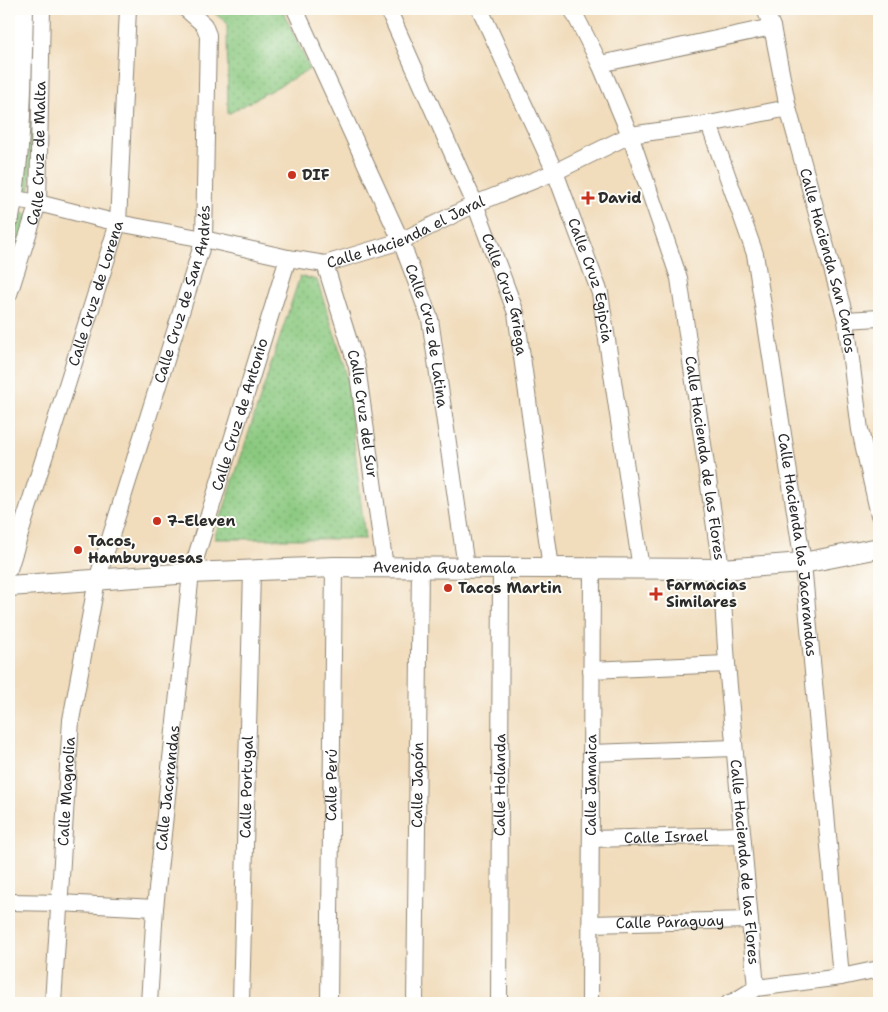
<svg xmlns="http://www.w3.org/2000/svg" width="888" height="1012" font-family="'Shantell Sans',sans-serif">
	<defs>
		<pattern id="grass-tufts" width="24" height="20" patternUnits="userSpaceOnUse" patternTransform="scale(1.25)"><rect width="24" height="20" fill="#89c87e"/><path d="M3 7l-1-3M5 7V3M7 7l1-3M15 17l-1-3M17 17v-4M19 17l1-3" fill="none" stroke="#70a367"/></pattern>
		<pattern id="park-dots" width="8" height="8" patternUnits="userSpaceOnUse" patternTransform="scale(1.25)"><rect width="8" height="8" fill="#89c87e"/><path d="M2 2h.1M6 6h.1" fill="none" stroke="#70a367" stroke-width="1.8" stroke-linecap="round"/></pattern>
	</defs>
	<rect width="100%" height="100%" fill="#fdfcf7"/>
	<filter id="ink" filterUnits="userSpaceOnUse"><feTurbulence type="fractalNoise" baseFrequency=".02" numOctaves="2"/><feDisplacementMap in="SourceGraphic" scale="10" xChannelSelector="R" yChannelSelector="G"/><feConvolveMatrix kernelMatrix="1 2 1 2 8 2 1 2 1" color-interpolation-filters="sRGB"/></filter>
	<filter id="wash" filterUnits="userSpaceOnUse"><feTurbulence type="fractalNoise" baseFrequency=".0096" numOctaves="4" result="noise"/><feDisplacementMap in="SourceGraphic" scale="20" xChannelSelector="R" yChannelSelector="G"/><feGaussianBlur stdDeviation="1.12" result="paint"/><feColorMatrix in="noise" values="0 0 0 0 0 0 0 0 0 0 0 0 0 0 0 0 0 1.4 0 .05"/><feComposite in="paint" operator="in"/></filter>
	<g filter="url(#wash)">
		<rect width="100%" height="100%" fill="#f1dcbb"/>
		<g fill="url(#grass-tufts)" stroke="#5a7a54">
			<path d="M 31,9 L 38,9 L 30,192 L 22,188 Z"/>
			<path d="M 21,213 L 31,215 L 9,283 L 9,251 Z"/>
		</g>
		<g fill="url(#park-dots)" stroke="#5a7a54">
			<path d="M 209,9 L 282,9 L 310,69 L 228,114 L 227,23 Z"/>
			<path d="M 300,276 L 317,280 L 346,369 L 365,539 L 214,539 Z"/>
		</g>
	</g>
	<g filter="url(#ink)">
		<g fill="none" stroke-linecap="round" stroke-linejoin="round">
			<g stroke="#8e8473" stroke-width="18">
				<g id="minor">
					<path id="s1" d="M 295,9 L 401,241 L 430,319 L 466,567"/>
					<path id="s2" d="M 388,9 L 475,204 L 516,313 L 551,568"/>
					<path id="s3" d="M 480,9 L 555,172 L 600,293 L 641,569"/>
					<path id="s4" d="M 572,9 L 600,64 L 630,135 L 679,278 L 721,569 L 727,664 L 756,988"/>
					<path id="s5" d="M 765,9 L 772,27 L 788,108 L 846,320 L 860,430 L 879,515"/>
					<path d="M 600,64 L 772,27"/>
					<path id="s6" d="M 709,124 L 755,254 L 803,563 L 841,977"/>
					<path id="s7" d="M 9,198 L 38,203 L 118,223 L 204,239 L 288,258 L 325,264 L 401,241 L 475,204 L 555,172 L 630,135 L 709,124 L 788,108"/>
					<path id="s8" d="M 325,264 L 357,367 L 385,567"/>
					<path id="s9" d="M 9,294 L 38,203 L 42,9"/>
					<path d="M 846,320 L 879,318"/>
					<path id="s10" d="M 9,569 L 118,223 L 128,9"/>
					<path d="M 591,670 L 727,664"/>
					<path d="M 591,753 L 734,748"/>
					<path id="s11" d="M 591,839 L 742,835"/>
					<path d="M 9,902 L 59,903 L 155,908"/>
					<path id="s12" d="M 591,924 L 749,920"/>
					<path id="s13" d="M 53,1003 L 71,720 L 97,580 L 204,239 L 208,35 L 204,25 L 186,9"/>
					<path id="s14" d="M 149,1003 L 155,908 L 191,573 L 288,258"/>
					<path id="s15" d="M 241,1003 L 252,571"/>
					<path id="s16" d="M 329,1003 L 334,567"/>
					<path id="s17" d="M 415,1003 L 420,567"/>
					<path id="s18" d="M 499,1003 L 501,568"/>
					<path id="s19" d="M 590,1003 L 592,568"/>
					<path d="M 729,1003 L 735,1001 L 756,988 L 841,977 L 879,969"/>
				</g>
			</g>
			<g stroke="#8e8473" stroke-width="22">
				<g id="tertiary">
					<path d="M 9,218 C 22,149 21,78 23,9"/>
					<path id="s20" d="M 9,586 L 191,573 L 334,567 L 721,569 L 803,563 L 879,548"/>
				</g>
			</g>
			<use href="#minor" stroke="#fff" stroke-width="16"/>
			<use href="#tertiary" stroke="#fff" stroke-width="20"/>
		</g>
	</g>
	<g fill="#c8321e" stroke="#fdfcf7" stroke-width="2">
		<circle cx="292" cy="175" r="5"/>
		<path d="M585.5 190.5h5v5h5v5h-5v5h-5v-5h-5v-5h5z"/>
		<circle cx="157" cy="521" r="5"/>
		<circle cx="78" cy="550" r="5"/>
		<circle cx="448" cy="588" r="5"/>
		<path d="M653.5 586.5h5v5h5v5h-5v5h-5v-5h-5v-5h5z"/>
	</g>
	<g text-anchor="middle" stroke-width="4" stroke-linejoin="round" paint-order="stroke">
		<g font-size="15" fill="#2b2b2b" stroke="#fdfcf7">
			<text dy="5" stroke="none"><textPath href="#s9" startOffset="145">Calle Cruz de Malta</textPath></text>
			<text dy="5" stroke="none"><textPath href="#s7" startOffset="410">Calle Hacienda el Jaral</textPath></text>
			<text dy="5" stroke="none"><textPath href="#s5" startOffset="260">Calle Hacienda San Carlos</textPath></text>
			<text dy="5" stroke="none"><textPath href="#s3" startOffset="294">Calle Cruz Egipcia</textPath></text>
			<text dy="5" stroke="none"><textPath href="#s10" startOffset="289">Calle Cruz de Lorena</textPath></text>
			<text dy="5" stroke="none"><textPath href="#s13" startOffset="725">Calle Cruz de San Andrés</textPath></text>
			<text dy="5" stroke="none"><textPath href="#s2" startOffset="309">Calle Cruz Griega</textPath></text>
			<text dy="5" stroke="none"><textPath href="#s1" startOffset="354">Calle Cruz de Latina</textPath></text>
			<text dy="5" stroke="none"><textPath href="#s8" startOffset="155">Calle Cruz del Sur</textPath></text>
			<text dy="5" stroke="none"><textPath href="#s14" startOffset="598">Calle Cruz de Antonio</textPath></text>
			<text dy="5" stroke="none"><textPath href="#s4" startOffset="472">Calle Hacienda de las Flores</textPath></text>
			<text dy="5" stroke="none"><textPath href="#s6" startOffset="432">Calle Hacienda las Jacarandas</textPath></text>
			<text dy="5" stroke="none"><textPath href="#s20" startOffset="436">Avenida Guatemala</textPath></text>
			<text dy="5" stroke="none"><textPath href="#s16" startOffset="218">Calle Perú</textPath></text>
			<text dy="5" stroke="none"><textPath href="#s17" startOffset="218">Calle Japón</textPath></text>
			<text dy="5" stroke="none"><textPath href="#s18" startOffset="218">Calle Holanda</textPath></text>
			<text dy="5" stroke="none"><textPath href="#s19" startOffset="218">Calle Jamaica</textPath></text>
			<text dy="5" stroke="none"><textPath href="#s15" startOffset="216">Calle Portugal</textPath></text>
			<text dy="5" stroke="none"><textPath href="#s14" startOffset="216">Calle Jacarandas</textPath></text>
			<text dy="5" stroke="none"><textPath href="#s13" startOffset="212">Calle Magnolia</textPath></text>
			<text dy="5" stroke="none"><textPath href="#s11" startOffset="75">Calle Israel</textPath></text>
			<text dy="5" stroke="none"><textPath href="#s4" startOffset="878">Calle Hacienda de las Flores</textPath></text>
			<text dy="5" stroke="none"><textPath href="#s12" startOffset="79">Calle Paraguay</textPath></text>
		</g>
		<g font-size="15" font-weight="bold" fill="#2b2b2b" stroke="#fdfcf7" text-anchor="start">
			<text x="302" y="180">DIF</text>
			<text x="598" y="203">David</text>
			<text x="167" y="526">7-Eleven</text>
			<text x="88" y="546">Tacos,<tspan x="88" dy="17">Hamburguesas</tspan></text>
			<text x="666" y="590">Farmacias<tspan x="666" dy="17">Similares</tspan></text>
			<text x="458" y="593">Tacos Martin</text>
		</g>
	</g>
	<rect width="888" height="1012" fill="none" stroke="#fdfcf7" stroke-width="30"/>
</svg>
